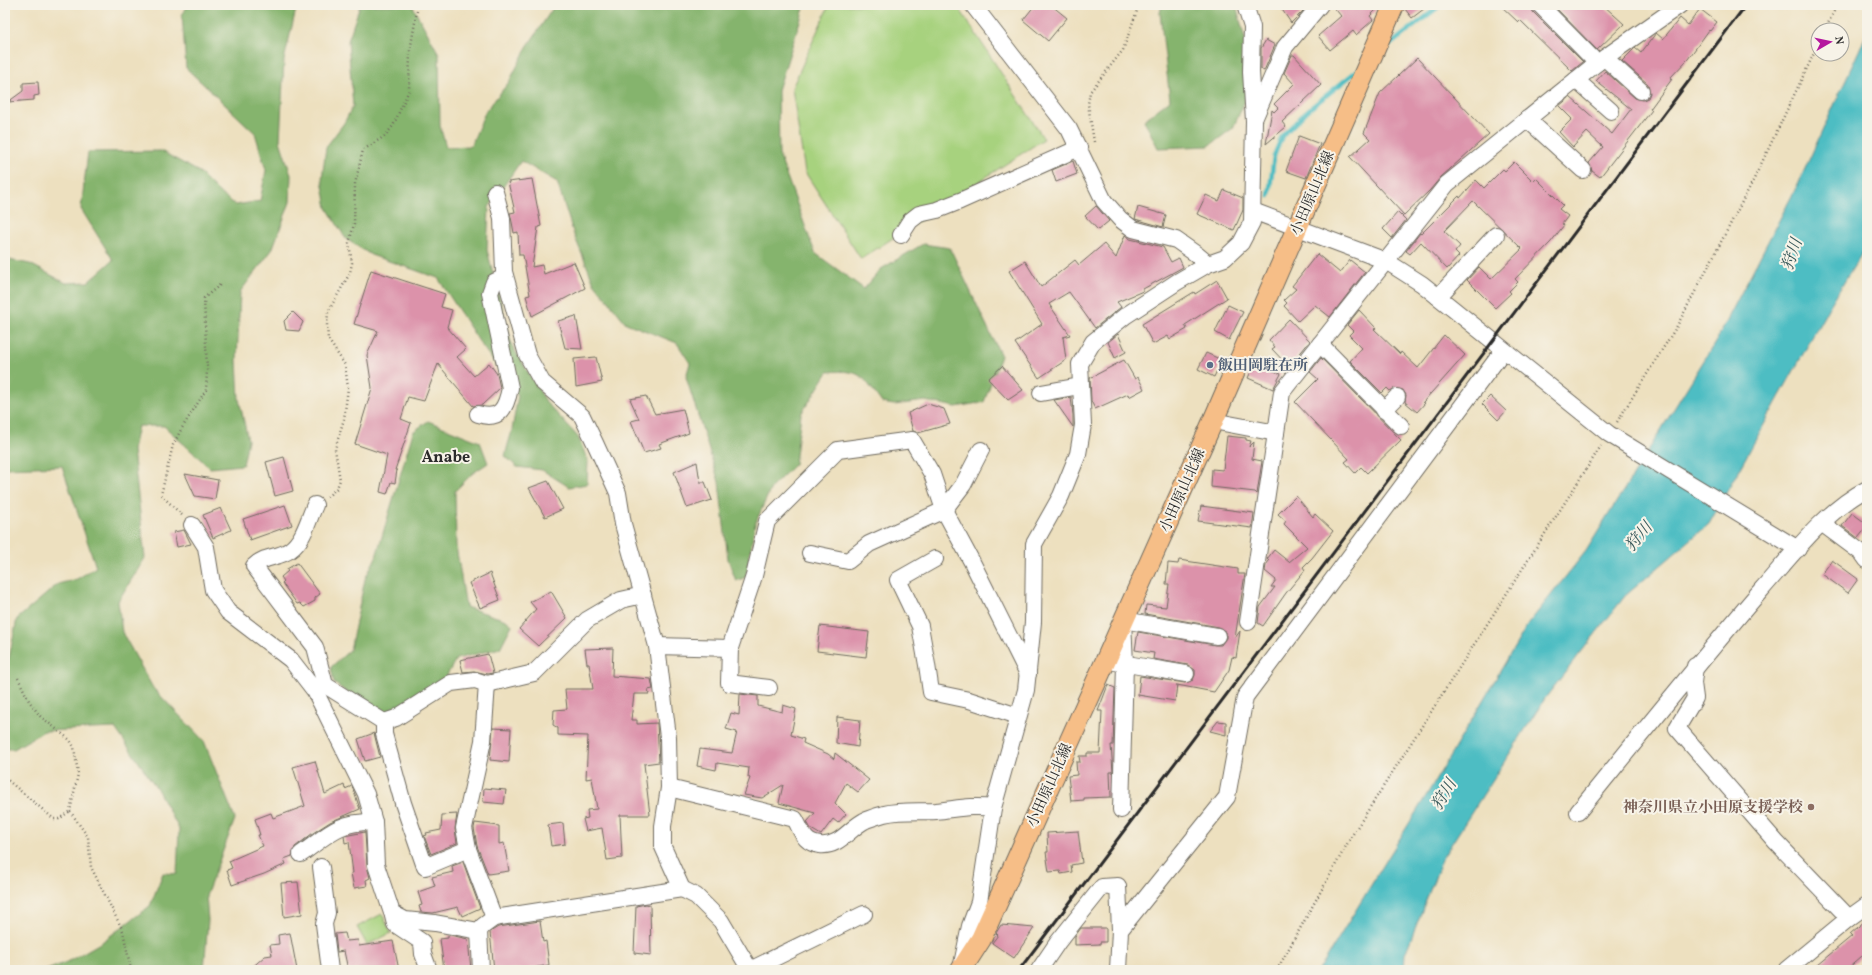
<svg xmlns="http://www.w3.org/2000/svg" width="1872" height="975" font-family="Vollkorn,'Noto Serif JP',serif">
	<rect width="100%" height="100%" fill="#f7f3e8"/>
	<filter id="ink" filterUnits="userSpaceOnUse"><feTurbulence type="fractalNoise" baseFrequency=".025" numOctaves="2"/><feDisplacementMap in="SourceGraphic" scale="8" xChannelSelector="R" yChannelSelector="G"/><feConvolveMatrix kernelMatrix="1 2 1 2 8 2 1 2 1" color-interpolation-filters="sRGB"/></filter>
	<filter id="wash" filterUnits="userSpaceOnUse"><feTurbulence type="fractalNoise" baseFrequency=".012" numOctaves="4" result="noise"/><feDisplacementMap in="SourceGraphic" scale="16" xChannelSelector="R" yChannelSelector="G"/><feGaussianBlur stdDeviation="0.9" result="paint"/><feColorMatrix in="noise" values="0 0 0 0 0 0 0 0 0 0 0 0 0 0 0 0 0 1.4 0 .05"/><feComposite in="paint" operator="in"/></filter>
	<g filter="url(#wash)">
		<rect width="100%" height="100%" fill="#ede0bf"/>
		<g fill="#a7d27e" stroke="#697e54">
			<path d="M 829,5 L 954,5 L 959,8 L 1044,139 L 861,259 L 805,172 L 792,88 Z"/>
			<path d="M 382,914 L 391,933 L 367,945 L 357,927 Z"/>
		</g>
		<g fill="#85b46d" stroke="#58704c">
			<path d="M 188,5 L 297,5 L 284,60 L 280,141 L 291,175 L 290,202 L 272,250 L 240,292 L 237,360 L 239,399 L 248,440 L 243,465 L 210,468 L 164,426 L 138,426 L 133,450 L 145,558 L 118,601 L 122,632 L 153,688 L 204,741 L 235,819 L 206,896 L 208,920 L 204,970 L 33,970 L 47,970 L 69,961 L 102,942 L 150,906 L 163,873 L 177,874 L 179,829 L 156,787 L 115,728 L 44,731 L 14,749 L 5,749 L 5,663 L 9,658 L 17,619 L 58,584 L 77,579 L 96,567 L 62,466 L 5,468 L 5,259 L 30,264 L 66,283 L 88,282 L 113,260 L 81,209 L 88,152 L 161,151 L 199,172 L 221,194 L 236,205 L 260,201 L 266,170 L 255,133 L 186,68 L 182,15 Z"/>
			<path d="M 360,5 L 412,5 L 439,54 L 440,126 L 446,147 L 471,146 L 485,112 L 509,82 L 527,47 L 555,5 L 805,5 L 778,90 L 779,155 L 815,253 L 864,289 L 881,269 L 923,244 L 950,248 L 1001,356 L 984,402 L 956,407 L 925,401 L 894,405 L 882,403 C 862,376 863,369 828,372 L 801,414 L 795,464 L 771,488 L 755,524 L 746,577 L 736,581 L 728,559 L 719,482 L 686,377 L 690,363 L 677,343 L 626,323 L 594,283 L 574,235 L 557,182 L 521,161 L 489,207 L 487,250 L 512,346 L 547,403 L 578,437 L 588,461 L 587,484 L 569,487 L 542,470 L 517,467 L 505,456 L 512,430 L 518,395 L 480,343 L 438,278 L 371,255 L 346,239 L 327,208 L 322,179 L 326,147 L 344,123 L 353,106 L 348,41 Z"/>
			<path d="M 1162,5 L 1236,5 L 1249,54 L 1245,101 L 1233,128 L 1209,146 L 1158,148 L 1144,120 L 1170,100 L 1160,13 Z"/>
			<path d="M 428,421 L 480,442 L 488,463 L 473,473 L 455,491 L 456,546 L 466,607 L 506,620 L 512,625 L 500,648 L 456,659 L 446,677 L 387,721 L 334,683 L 331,667 L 350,650 L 365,579 L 376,557 L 413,432 Z"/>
		</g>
		<path fill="#4ebdc3" stroke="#3c7477" d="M 1867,33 L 1867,245 L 1829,307 L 1709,524 L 1625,596 L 1546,697 L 1443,857 L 1405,954 L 1404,970 L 1319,970 L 1440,773 L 1528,624 L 1586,551 L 1716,341 L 1798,184 Z"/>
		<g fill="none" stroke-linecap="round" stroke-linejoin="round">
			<g stroke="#4ebdc3" stroke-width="4.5">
				<path d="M 1382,51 L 1441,5"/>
				<path d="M 1269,196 L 1274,156 L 1282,136 L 1308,110 L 1358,70"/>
			</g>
		</g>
		<g id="blocks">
			<g fill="#dc92aa">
				<path d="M 1035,5 L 1051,5 L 1067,18 L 1048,41 L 1023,20 Z"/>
				<path d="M 1279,5 L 1299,5 L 1303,11 L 1291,23 Z"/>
				<path d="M 1332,5 L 1381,5 L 1370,16 L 1373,20 L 1356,35 L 1353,31 L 1330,50 L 1318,36 L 1341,16 Z"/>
				<path d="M 1405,5 L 1429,5 L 1412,18 L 1405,9 Z"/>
				<path d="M 1500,5 L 1531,5 L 1533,12 L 1583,62 L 1572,71 L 1520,20 L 1518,22 Z"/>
				<path d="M 1553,5 L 1603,5 L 1624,24 L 1597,50 Z"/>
				<path d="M 1700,9 L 1717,22 L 1710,31 L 1709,30 L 1688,59 L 1670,78 L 1672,79 L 1650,109 L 1652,110 L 1600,177 L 1592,171 L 1589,163 L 1603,147 L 1587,132 L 1573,147 L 1559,132 L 1572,119 L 1559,106 L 1570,97 L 1612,134 L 1631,109 L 1596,81 L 1605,71 L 1635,98 L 1643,100 L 1648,98 L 1650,93 L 1648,84 L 1622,61 L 1635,48 L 1641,53 L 1656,33 L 1663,39 L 1680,18 L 1688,25 Z"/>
				<path d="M 1266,40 L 1275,45 L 1264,71 L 1261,69 L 1261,48 Z"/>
				<path d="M 1292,55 L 1294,55 L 1321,85 L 1282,122 L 1286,127 L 1266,144 L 1272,110 L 1274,112 L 1278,108 L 1274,104 L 1294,84 L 1284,73 Z"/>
				<path d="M 1417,58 L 1489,134 L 1441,177 L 1430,190 L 1404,215 L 1350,157 L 1370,139 L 1364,133 L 1380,93 Z"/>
				<path d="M 38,82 L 39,95 L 34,96 L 34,100 L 8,102 L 23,91 L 23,83 Z"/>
				<path d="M 1299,136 L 1320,144 L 1306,178 L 1286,171 Z"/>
				<path d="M 1073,161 L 1077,174 L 1056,182 L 1052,170 Z"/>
				<path d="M 1514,162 L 1533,181 L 1536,178 L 1563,205 L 1559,209 L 1568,216 L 1562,224 L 1564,225 L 1551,242 L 1515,279 L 1518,282 L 1509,291 L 1511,293 L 1495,308 L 1467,280 L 1479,267 L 1491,279 L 1522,249 L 1473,201 L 1444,231 L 1460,246 L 1455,252 L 1459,256 L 1447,269 L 1421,242 L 1410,254 L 1406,251 L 1420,233 L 1421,234 L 1459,196 L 1460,198 L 1476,180 L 1484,188 L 1503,169 L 1505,171 Z"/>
				<path d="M 532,179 L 541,226 L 538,227 L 532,267 L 542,265 L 544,274 L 574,262 L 585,288 L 532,316 L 526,296 L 530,295 L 523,255 L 519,255 L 518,232 L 514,233 L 512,222 L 510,213 L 515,212 L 508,182 Z"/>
				<path d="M 1224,190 L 1243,198 L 1243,210 L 1234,230 L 1197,214 L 1206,195 L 1219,201 Z"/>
				<path d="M 1096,206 L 1109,221 L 1098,230 L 1085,216 Z"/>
				<path d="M 1138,207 L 1166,215 L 1163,227 L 1135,219 Z"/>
				<path d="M 1398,212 L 1406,220 L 1392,238 L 1383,229 Z"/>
				<path d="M 1125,235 L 1130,239 L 1163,247 L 1171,262 L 1179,258 L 1183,267 L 1143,289 L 1143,291 L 1117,302 L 1121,307 L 1095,328 L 1069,292 L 1049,304 L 1070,335 L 1063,337 L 1066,360 L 1039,378 L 1015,343 L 1042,324 L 1009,271 L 1025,261 L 1041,287 L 1075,260 L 1079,265 L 1104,244 L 1116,258 Z"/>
				<path d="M 1317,254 L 1340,273 L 1350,260 L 1365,272 L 1330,317 L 1315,305 L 1298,321 L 1284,306 L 1287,303 L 1284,300 L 1296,289 L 1292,286 Z"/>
				<path d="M 371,270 L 445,294 L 441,307 L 452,310 L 447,327 L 466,349 L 457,357 L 474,376 L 489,363 L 497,374 L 500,388 L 482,405 L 473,406 L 438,364 L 424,401 L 408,397 L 401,419 L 411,423 L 395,470 L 397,470 L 395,483 L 391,482 L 387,494 L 380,492 L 387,455 L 355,444 L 372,388 L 367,355 L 378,331 L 354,324 Z"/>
				<path d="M 1217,280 L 1227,298 L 1185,325 L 1187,329 L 1170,339 L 1168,336 L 1153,344 L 1142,324 L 1194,292 L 1195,294 Z"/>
				<path d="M 1228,305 L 1243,312 L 1229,340 L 1215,332 Z"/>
				<path d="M 1359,310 L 1376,328 L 1374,329 L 1400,354 L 1401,352 L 1418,368 L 1444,335 L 1465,355 L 1423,402 L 1425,403 L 1417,412 L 1405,402 L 1406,395 L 1403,390 L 1395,388 L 1390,391 L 1387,388 L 1382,393 L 1350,361 L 1362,348 L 1349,335 L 1353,331 L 1347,325 Z"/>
				<path d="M 293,312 L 303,322 L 299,331 L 286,330 L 284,321 Z"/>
				<path d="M 576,316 L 582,349 L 565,348 L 558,321 Z"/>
				<path d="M 1289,319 L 1310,341 L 1289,367 L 1272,349 L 1275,347 L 1269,340 Z"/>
				<path d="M 1118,334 L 1126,352 L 1115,358 L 1108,342 Z"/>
				<path d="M 1206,353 L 1222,360 L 1214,377 L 1198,369 Z"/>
				<path d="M 596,357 L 602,382 L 576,387 L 574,359 Z"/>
				<path d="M 1321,358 L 1401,440 L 1367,473 L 1361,467 L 1355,473 L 1345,462 L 1349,459 L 1295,402 L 1318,379 L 1310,372 Z"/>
				<path d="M 1124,360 L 1135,379 L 1138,377 L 1144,389 L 1129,397 L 1128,394 L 1095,409 L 1091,401 L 1090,378 Z"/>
				<path d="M 1255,363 L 1281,374 L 1273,389 L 1248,378 Z"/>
				<path d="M 1002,366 L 1023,390 L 1008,400 L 988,379 Z"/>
				<path d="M 646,396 L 655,414 L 683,409 L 689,433 L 659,444 L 661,448 L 644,453 L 631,421 L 639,419 L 630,399 Z"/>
				<path d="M 1490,396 L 1506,411 L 1498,420 L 1482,404 Z"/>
				<path d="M 1071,397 L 1073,415 L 1073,427 L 1054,400 Z"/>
				<path d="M 928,404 L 944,409 L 950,424 L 918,433 L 913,431 L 908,413 Z"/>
				<path d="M 1227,436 L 1246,438 L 1246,440 L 1251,441 L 1249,447 L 1254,442 L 1252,459 L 1262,461 L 1257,494 L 1255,492 L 1211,487 L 1212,469 L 1223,470 Z"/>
				<path d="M 284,457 L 293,491 L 275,496 L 266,462 Z"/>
				<path d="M 697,462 L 700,482 L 705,482 L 712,500 L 687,508 L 674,472 Z"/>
				<path d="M 185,474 L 218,480 L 215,499 L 195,496 Z"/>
				<path d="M 548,481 L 563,509 L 545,517 L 529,488 Z"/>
				<path d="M 1296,496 L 1313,517 L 1315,514 L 1333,531 L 1312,558 L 1303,567 L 1305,570 L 1286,593 L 1263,626 L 1258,623 L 1260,607 L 1275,587 L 1271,587 L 1276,580 L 1265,571 L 1266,565 L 1269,561 L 1267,559 L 1274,550 L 1289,562 L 1307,547 L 1284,524 L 1286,521 L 1278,514 Z"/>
				<path d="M 285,505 L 292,525 L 250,540 L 243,519 Z"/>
				<path d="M 1201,506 L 1254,513 L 1252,528 L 1198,521 Z"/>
				<path d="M 221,508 L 231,530 L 213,538 L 203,515 Z"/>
				<path d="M 1852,513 L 1867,524 L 1867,527 L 1858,538 L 1842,526 Z"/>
				<path d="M 184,530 L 191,544 L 177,547 L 174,532 Z"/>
				<path d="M 1179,560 L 1238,569 L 1238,574 L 1245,574 L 1235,638 L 1240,631 L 1236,658 L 1232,657 L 1229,670 L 1214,692 L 1177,685 L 1175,701 L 1138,695 L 1140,676 L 1185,683 L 1193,680 L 1195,675 L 1195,670 L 1188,665 L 1153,659 L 1154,653 L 1135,650 L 1138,632 L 1215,645 L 1221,645 L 1226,638 L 1226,632 L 1219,627 L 1145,614 L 1146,605 L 1166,607 L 1169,584 L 1166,584 L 1168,563 L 1178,564 Z"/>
				<path d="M 1832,560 L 1858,579 L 1848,593 L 1822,574 Z"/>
				<path d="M 297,563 L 320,594 L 315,598 L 315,601 L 304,607 L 300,603 L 297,604 L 282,583 L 284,581 L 281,577 L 288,571 L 287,569 Z"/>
				<path d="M 490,573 L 500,600 L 480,608 L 469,583 Z"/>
				<path d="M 551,591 L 567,618 L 538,646 L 519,629 L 536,609 L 530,602 Z"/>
				<path d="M 820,626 L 869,632 L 866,657 L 817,651 Z"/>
				<path d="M 613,648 L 612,676 L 651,679 L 653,689 L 648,690 L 649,694 L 634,694 L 631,720 L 637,720 L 637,724 L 657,723 L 659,762 L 644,764 L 650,815 L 620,815 L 622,858 L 607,860 L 602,828 L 586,831 L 583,819 L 588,818 L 587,810 L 597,809 L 592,778 L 586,779 L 588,736 L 558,735 L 558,728 L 553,725 L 554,710 L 567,709 L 565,689 L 593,689 L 589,664 L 587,664 L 585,649 Z"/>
				<path d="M 488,654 L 493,673 L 487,674 L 474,671 L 463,672 L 460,660 Z"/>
				<path d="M 1108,685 L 1115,688 L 1113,745 L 1111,745 L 1113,772 L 1110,772 L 1111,797 L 1084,798 L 1084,800 L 1071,801 L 1068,776 L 1077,775 L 1076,762 L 1080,762 L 1079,756 L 1087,756 L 1087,753 L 1100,753 L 1102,711 L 1098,711 Z"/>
				<path d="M 740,694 L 758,696 L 758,706 L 782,712 L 783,705 L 796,709 L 791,735 L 804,739 L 803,743 L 828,754 L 834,759 L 835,753 L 869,780 L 858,792 L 846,783 L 835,803 L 846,814 L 838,823 L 833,819 L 821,835 L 811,829 L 807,822 L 815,813 L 779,803 L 783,785 L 762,798 L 744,795 L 750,778 L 748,777 L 749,768 L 717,763 L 716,770 L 697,766 L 700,749 L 732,753 L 737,732 L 726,729 L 731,713 L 739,715 Z"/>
				<path d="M 837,717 L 860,720 L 858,747 L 836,743 Z"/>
				<path d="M 1218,721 L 1226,722 L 1226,735 L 1210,731 Z"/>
				<path d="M 493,728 L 511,729 L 509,762 L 490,760 Z"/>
				<path d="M 374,733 L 380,757 L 365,761 L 358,739 Z"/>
				<path d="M 315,761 L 325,794 L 344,785 L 345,789 L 352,786 L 360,809 L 330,822 L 313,833 L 295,847 L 292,856 L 284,859 L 286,864 L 264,874 L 232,885 L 227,870 L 232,868 L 229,861 L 263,846 L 258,835 L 260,835 L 255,819 L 271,813 L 273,818 L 305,806 L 293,767 Z"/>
				<path d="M 484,788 L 506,790 L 504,804 L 483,802 Z"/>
				<path d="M 457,814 L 455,829 L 457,843 L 431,854 L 424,836 L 427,835 L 426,833 L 441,830 L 442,815 Z"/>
				<path d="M 475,823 L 499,826 L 499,844 L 504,843 L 509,871 L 488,874 L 477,846 L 474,828 Z"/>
				<path d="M 563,823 L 565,844 L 551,846 L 548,825 Z"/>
				<path d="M 1078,831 L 1082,863 L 1071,865 L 1072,872 L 1061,874 L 1060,871 L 1049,872 L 1046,852 L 1048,852 L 1047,833 Z"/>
				<path d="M 365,832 L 367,866 L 370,878 L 366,880 L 367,886 L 354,888 L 351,873 L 353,873 L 349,842 L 345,843 L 344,836 Z"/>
				<path d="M 463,862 L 480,908 L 462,916 L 458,907 L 433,913 L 421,912 L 419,906 L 422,905 L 418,892 L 435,886 L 432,877 L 453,872 L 452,866 Z"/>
				<path d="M 298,882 L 302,914 L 284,917 L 281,883 Z"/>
				<path d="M 646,904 L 650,905 L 651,955 L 634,953 L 636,906 Z"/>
				<path d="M 1867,919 L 1867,951 L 1862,956 L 1846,970 L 1811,970 L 1852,936 L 1850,934 Z"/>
				<path d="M 540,921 L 543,942 L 546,941 L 549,965 L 527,969 L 494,970 L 490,932 L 498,927 Z"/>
				<path d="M 1001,925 L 1034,928 L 1014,958 L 992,943 L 998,935 L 996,933 Z"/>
				<path d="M 1081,928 L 1106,928 L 1106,942 L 1100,942 L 1100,944 L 1075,945 L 1075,936 Z"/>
				<path d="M 290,933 L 297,970 L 249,970 L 265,956 L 272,955 L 270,945 L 279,944 L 278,935 Z"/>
				<path d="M 345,933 L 347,941 L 358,940 L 359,946 L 393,941 L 399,970 L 348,970 L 344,951 L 337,952 L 335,934 Z"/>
				<path d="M 450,935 L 468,939 L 471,970 L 444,970 L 440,939 L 448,938 L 448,936 Z"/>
			</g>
		</g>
	</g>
	<g filter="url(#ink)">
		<use href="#blocks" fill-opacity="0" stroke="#6f6a5f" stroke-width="1"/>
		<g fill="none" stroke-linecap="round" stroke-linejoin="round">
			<g stroke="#6f6a5f" stroke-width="18">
				<g id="minor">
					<path d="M 973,5 L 1069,129 L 1104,201 L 1120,219 L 1133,229 L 1176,240 L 1196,254 L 1208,264"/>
					<path d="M 1540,5 L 1597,63"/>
					<path d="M 1605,58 L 1641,91"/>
					<path d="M 1576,80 L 1611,111"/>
					<path d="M 1255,117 L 1285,47 L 1320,5"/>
					<path d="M 1527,119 L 1583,170"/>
					<path d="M 495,192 L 502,218 L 504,272 L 527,355 L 542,382 L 582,416 L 595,443 L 618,493 L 623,524 L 657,646 L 668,737 L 669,788 L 663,826 L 663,847 L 682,889 L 696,896 L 721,921 L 750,970"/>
					<path d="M 1253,211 L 1386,261 L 1422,284 L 1609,434 L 1798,549"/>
					<path d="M 901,235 L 910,221 L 919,214 L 937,210 L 960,201 L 1079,148"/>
					<path d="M 1438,297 L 1496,235"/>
					<path d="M 1320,344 L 1401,426"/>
					<path d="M 1041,393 L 1080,386"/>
					<path d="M 1384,410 L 1397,397"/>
					<path d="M 478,414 C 500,421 506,408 510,388 L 490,293 L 494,282 L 505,277"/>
					<path d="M 1213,421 L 1276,433 L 1282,392 L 1447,184 L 1597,63 L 1680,5"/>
					<path d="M 315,505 C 308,520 304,540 290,550 C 279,558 263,556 254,566 L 315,647 L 325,685 L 384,722 L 384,734 L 403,803 L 425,867 L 468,849"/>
					<path d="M 1823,524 L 1862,553 L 1867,560"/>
					<path d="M 192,525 L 206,547 L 213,590 L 228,612 L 291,660 L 315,691 L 366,794 L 374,822 L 376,865 L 392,913 L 405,920 L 435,923 L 479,931"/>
					<path d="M 810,553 L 848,561 L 869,544 L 944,510 L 963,485 L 981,450"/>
					<path d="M 935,559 L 898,580 L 920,626 L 927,665 L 931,692 L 969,700 L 1018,716"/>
					<path d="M 1248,622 L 1276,433"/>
					<path d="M 657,646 L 730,648"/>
					<path d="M 1115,662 L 1186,674"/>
					<path d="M 1695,666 L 1693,683 L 1695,698 L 1677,728 L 1776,842 L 1849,918"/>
					<path d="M 487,684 L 483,741 L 464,828 L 468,849 L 494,918"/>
					<path d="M 769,688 L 729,683 L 730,648 L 754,576 L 767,521 L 838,450 L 912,440 L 932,474 L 944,510 L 972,562 L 1028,674"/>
					<path d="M 384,722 L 396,718 L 451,683 L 475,680 L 487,684 L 534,673 L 587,620 L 621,600 L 643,595"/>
					<path d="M 669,788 L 795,819 C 802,831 803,843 820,845 C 839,847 849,829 864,821 C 870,818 878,816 884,814 C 901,810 919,812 936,811 C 957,809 971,805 993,808"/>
					<path d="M 1121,810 L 1125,664 L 1123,620 L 1217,636"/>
					<path d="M 1578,812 C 1639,737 1699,662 1762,589 C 1792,555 1826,510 1867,489"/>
					<path d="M 301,854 C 328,835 338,821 374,822"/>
					<path d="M 321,867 L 327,913 L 324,924 L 330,970"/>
					<path d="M 393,916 L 395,924 L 422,942 L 423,954 L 429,970"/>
					<path d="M 962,964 L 970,926 L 979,902 L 993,808 L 1026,690 L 1033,622 L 1034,544 L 1061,496 L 1078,454 L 1083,425 L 1080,364 L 1093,342 L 1125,316 L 1177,282 L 1208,264 L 1225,258 L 1241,243 L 1252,222 L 1254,121 L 1251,72 L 1252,27 L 1245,5"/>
					<path d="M 481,970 L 479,931 L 483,926 L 494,918 L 682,889"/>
					<path d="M 750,970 L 864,914"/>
					<path d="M 1039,970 L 1058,942 L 1102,887 L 1118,886 L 1120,930"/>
					<path d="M 1118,970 L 1120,930 L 1227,797 L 1245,697 L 1503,351"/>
					<path d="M 1786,970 L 1849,918 L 1867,905"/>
				</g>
			</g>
			<g stroke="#6f6a5f" stroke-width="22">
				<path id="major" d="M 961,970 L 981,939 L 1213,421 L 1394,5"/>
			</g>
			<g stroke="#6f6a5f" stroke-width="2.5" stroke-dasharray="1 3" stroke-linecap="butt">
				<path d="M 1825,30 L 1837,5"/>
				<path d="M 1094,142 L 1088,104 L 1090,92 L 1123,50 L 1139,5"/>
				<path d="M 1617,422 L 1677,326 L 1754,179 L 1818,45"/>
				<path d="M 327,497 L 337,488 L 340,480 L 335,449 L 344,419 L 348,388 L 345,365 L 328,339 L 327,325 L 328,312 L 350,273 L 352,263 L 349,243 L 354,224 L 355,184 L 363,150 L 385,136 L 393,126 L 409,90 L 410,51 L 418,5"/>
				<path d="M 182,515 L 161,495 L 173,445 L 182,428 L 206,390 L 207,370 L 204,298 L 221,284"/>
				<path d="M 18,678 L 29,701 L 40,716 L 70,740 L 74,747 L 78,774 L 70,811 L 88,837 L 91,867 L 123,931 L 131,970"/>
				<path d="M 5,778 L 54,819 L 59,819 L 70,811"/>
				<path d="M 1277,970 L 1351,837 L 1601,446"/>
			</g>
			<use href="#minor" stroke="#fff" stroke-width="16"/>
			<use href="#major" stroke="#f6be87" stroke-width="20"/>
			<path stroke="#2b2b2b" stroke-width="3" d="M 1019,970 L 1746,5"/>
		</g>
	</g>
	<circle fill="#5c6f8a" stroke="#f7f3e8" stroke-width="1.5" cx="1210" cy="365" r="4"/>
	<circle fill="#8d6e63" stroke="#f7f3e8" stroke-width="1.5" cx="1811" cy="807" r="4"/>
	<g text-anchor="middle" stroke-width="4" stroke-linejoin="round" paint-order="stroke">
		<g font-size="15" fill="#2b2b2b" stroke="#f7f3e8">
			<text transform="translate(1312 193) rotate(-67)" y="5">小田原山北線</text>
			<text transform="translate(1182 490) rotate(-66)" y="5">小田原山北線</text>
			<text transform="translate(1049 785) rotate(-66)" y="5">小田原山北線</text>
		</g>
		<g font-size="15" font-weight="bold" fill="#4e5e75" stroke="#f7f3e8" text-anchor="start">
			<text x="1218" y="370">飯田岡駐在所</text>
		</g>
		<g font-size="15" font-weight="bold" fill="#785e54" stroke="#f7f3e8" text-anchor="end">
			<text x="1803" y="812">神奈川県立小田原支援学校</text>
		</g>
		<g font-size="16" font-style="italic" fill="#365759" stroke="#f7f3e8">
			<text transform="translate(1791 254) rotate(-71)" y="6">狩川</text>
			<text transform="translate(1638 536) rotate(-50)" y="6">狩川</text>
			<text transform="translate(1443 794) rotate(-59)" y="6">狩川</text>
		</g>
		<g font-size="16" font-weight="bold" fill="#2b2b2b" stroke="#f7f3e8">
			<text x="446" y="462">Anabe</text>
		</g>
	</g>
	<rect width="1872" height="975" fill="none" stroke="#f7f3e8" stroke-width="20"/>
	<g transform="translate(1830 42) rotate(81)"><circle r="19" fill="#f7f3e8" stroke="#a5a39c"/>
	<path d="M0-3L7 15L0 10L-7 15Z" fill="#b5179e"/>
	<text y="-6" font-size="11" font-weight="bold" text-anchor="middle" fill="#2b2b2b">N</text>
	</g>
</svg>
